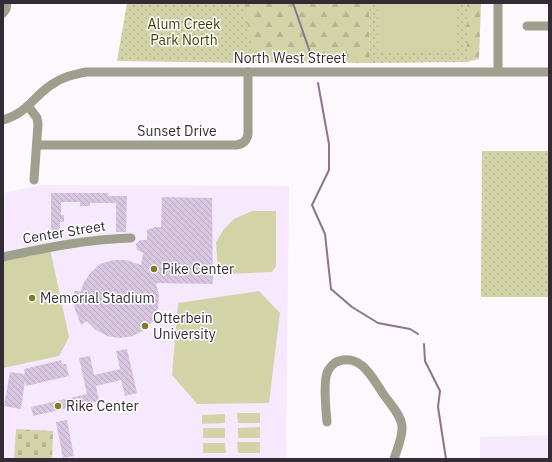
<svg xmlns="http://www.w3.org/2000/svg" width="552" height="462" font-family="'IBM Plex Sans',sans-serif">
	<defs>
		<pattern id="forest-firs" width="22" height="20" patternUnits="userSpaceOnUse"><rect width="22" height="20" fill="#d2d4a8"/><path d="M5 1l3.5 6h-7zM16 11l3.5 6h-7z" fill="#b5b691"/></pattern>
		<pattern id="cemetery-stones" width="16" height="16" patternUnits="userSpaceOnUse"><rect width="16" height="16" fill="#d2d4a8"/><path d="M2 7V4a2 2 0 0 1 4 0v3zM10 15v-3a2 2 0 0 1 4 0v3z" fill="#b5b691"/></pattern>
		<pattern id="park-dots" width="8" height="8" patternUnits="userSpaceOnUse"><rect width="8" height="8" fill="#d2d4a8"/><path d="M2 2h.1M6 6h.1" fill="none" stroke="#b5b691" stroke-width="1.8" stroke-linecap="round"/></pattern>
		<pattern id="building-back-hatch" width="6" height="6" patternUnits="userSpaceOnUse"><rect width="6" height="6" fill="#d8c6e0"/><path d="M-1 5l2 2M0 0l6 6M5-1l2 2" fill="none" stroke="#baaac1"/></pattern>
	</defs>
	<rect width="100%" height="100%" fill="#fcf8fd"/>
	<g fill="#f7e9fd">
		<path d="M 42,185 L 289,186 L 286,459 L 3,459 L 3,193 Z"/>
		<path d="M 549,435 L 549,459 L 480,459 L 480,437 Z"/>
	</g>
	<g fill="url(#forest-firs)">
		<path d="M 243,3 L 369,3 L 370,63 L 249,62 Z"/>
		<path d="M 467,3 L 481,3 L 479,59 L 467,62 Z"/>
	</g>
	<path fill="url(#cemetery-stones)" d="M 16,429 L 53,431 L 52,459 L 14,459 Z"/>
	<g fill="url(#park-dots)">
		<path d="M 127,3 L 244,3 L 254,63 L 117,61 Z"/>
		<path d="M 369,3 L 467,3 L 467,62 L 370,63 Z"/>
		<path d="M 482,151 L 549,151 L 549,297 L 481,297 Z"/>
	</g>
	<g fill="#d2d4a8">
		<path d="M 378,3 L 457,3 L 457,50 L 378,51 Z"/>
		<path d="M 252,211 L 276,211 L 276,266 L 272,272 L 225,274 L 218,269 L 216,242 L 224,229 L 234,219 Z"/>
		<path d="M 50,249 L 69,337 L 59,356 L 3,368 L 3,259 Z"/>
		<path d="M 259,291 L 280,313 L 269,403 L 197,404 L 172,375 L 178,303 Z"/>
		<path d="M 237,413 L 260,413 L 260,423 L 238,423 Z"/>
		<path d="M 225,414 L 225,423 L 202,424 L 202,415 Z"/>
		<path d="M 260,427 L 260,438 L 238,438 L 238,428 Z"/>
		<rect x="203" y="428" width="22" height="10"/>
		<path d="M 237,442 L 260,442 L 260,453 L 238,453 Z"/>
		<path d="M 203,443 L 225,443 L 226,453 L 203,453 Z"/>
	</g>
	<g fill="none" stroke-linecap="round" stroke-linejoin="round">
		<g stroke="#8a7593" stroke-width="2">
			<path d="M 293,3 L 312,58"/>
			<path d="M 318,83 L 329,144 L 329,170 L 312,205 L 325,234 L 331,289 L 352,307 L 378,323 L 410,329 L 418,334"/>
			<path d="M 424,344 L 425,361 L 440,391 L 438,407 L 446,459"/>
		</g>
	</g>
	<g fill="url(#building-back-hatch)">
		<path d="M 51,193 L 108,193 L 108,196 L 127,196 L 126,232 L 116,232 L 116,203 L 90,203 L 90,206 L 80,206 L 80,202 L 61,202 L 61,215 L 64,215 L 64,222 L 60,222 L 60,234 L 51,234 Z"/>
		<path d="M 162,197 L 212,198 L 213,284 L 156,283 L 159,295 L 158,309 L 153,321 L 144,330 L 133,336 L 120,338 L 107,336 L 96,330 L 87,321 L 81,325 L 74,306 L 74,291 L 81,291 L 83,284 L 90,273 L 100,264 L 113,260 L 126,260 L 141,265 L 143,253 L 137,250 L 136,244 L 140,240 L 147,240 L 147,230 L 155,227 L 161,227 Z"/>
		<path d="M 127,349 L 137,393 L 125,396 L 121,380 L 96,386 L 99,401 L 33,416 L 31,407 L 87,394 L 79,358 L 90,356 L 94,375 L 120,369 L 116,351 Z"/>
		<path d="M 61,360 L 62,364 L 66,364 L 69,376 L 26,386 L 25,381 L 21,409 L 4,406 L 10,372 L 25,374 L 24,369 Z"/>
		<path d="M 67,420 L 74,456 L 63,458 L 56,422 Z"/>
	</g>
	<g fill="none" stroke-linecap="round" stroke-linejoin="round">
		<g stroke="#9e9f8c" stroke-width="9">
			<path d="M 498,3 L 498,71"/>
			<path d="M 3,13 L 6,9 L 7,3"/>
			<path d="M 527,26 L 549,26"/>
			<path d="M 28,106 L 37,118 L 38,124 L 34,180"/>
			<path d="M 3,120 C 27,113 32,98 51,85 C 62,77 73,75 86,72 L 549,72"/>
			<path d="M 37,145 L 236,145 C 243,144 247,141 248,134 L 248,72"/>
			<path d="M 3,257 C 45,248 88,239 131,238"/>
			<path d="M 327,422 C 326,410 323,384 327,373 C 329,368 334,362 339,361 C 362,354 373,379 384,395 C 390,404 401,415 402,426 C 403,437 397,449 394,459"/>
		</g>
	</g>
	<g fill="#7e7e27" stroke="#fff" stroke-width="1.5">
		<circle cx="154" cy="269" r="4"/>
		<circle cx="32" cy="298" r="4"/>
		<circle cx="145" cy="326" r="4"/>
		<circle cx="58" cy="406" r="4"/>
	</g>
	<g text-anchor="middle" stroke-width="3" stroke-linejoin="round" paint-order="stroke">
		<g font-size="14" fill="#3f3f06" stroke="#fff">
			<text x="184" y="29">Alum Creek<tspan x="184" dy="16">Park North</tspan></text>
		</g>
		<g font-size="14" fill="#332b36" stroke="#fff">
			<text x="290" y="63">North West Street</text>
			<text x="177" y="136">Sunset Drive</text>
			<text transform="translate(64 232) rotate(-9)" y="5">Center Street</text>
		</g>
		<g font-size="14" fill="#332b36" stroke="#fff" text-anchor="start">
			<text x="162" y="274">Pike Center</text>
			<text x="40" y="303">Memorial Stadium</text>
			<text x="153" y="323">Otterbein<tspan x="153" dy="16">University</tspan></text>
			<text x="66" y="411">Rike Center</text>
		</g>
	</g>
	<rect width="552" height="462" fill="none" stroke="#332b36" stroke-width="8"/>
</svg>
